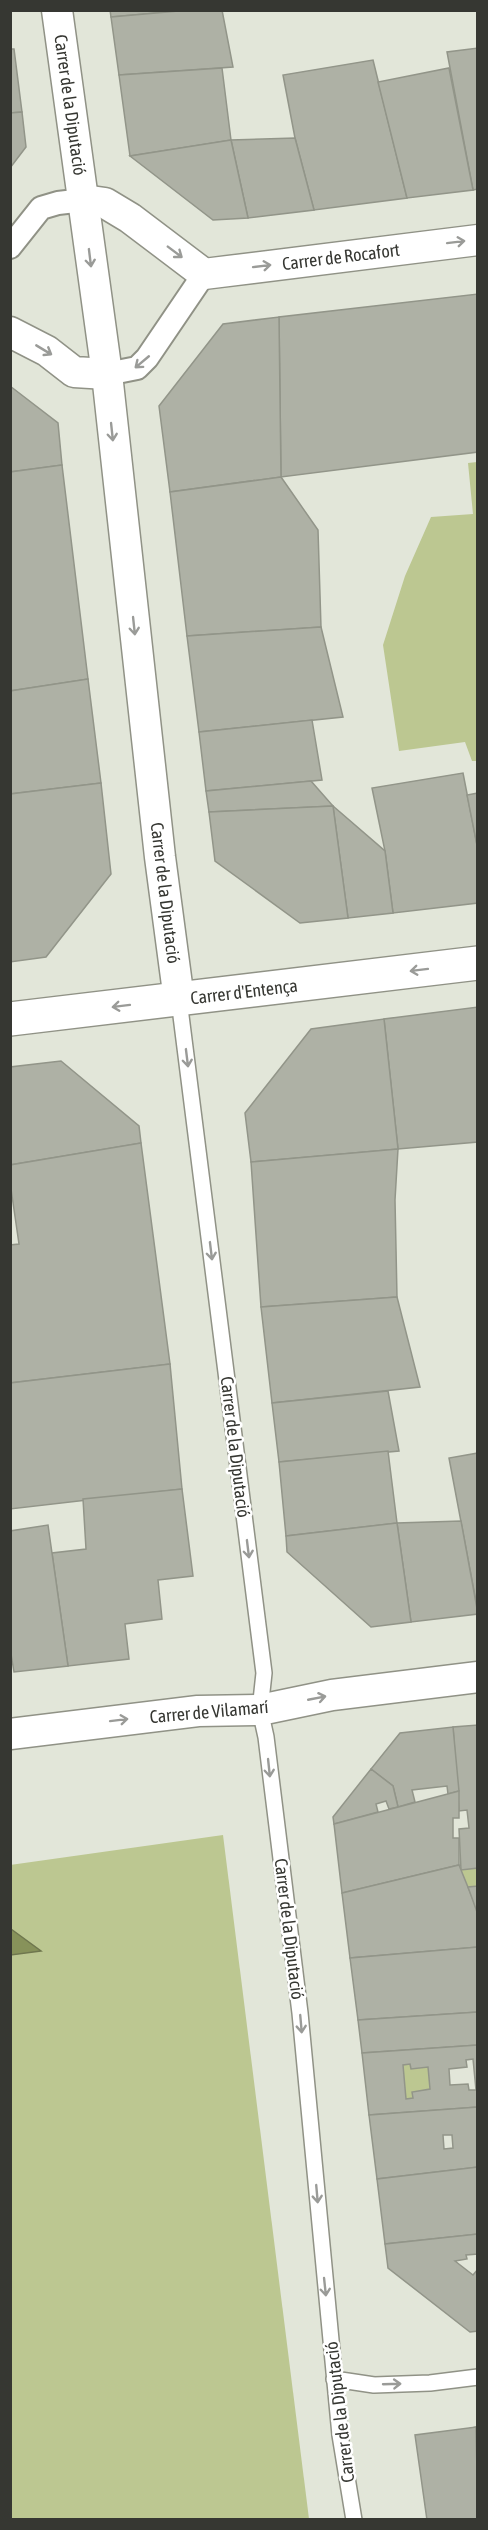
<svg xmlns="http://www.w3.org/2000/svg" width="488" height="2530" font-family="'Asap Condensed',sans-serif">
	<rect width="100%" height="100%" fill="#e2e6d9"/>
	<g fill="#bcc791">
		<path d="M 477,462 L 478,761 L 472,761 L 465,742 L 399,751 L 383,645 L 405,576 L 431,517 L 473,514 L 468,463 Z"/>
		<path d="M 223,1835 L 309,2519 L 11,2519 L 10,1865 Z"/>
		<path d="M 477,1868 L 477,1886 L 468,1887 L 461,1870 Z"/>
		<path d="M 410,2064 L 411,2069 L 428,2067 L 430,2089 L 413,2092 L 413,2098 L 406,2099 L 403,2065 Z"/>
	</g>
	<path fill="#87925a" stroke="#6f774e" stroke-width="1.5" d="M 11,1929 L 41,1951 L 11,1955 Z"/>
	<g fill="#aeb1a5" stroke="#929589" stroke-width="1.5" fill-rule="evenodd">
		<path d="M 110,10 L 190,10 L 111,17 Z"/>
		<path d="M 190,10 L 222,10 L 233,67 L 119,75 L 111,17 Z"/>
		<path d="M 478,48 L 478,189 L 473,190 L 447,52 Z"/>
		<path d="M 10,49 L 14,49 L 22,112 L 10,113 Z"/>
		<path d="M 373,60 L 407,198 L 314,210 L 295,138 L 283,75 Z"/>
		<path d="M 222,68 L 231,140 L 130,156 L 119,75 Z"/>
		<path d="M 449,68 L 473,190 L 407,198 L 378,82 Z"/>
		<path d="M 22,112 L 26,147 L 10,168 L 10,113 Z"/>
		<path d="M 295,138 L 314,210 L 248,218 L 231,140 Z"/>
		<path d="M 231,140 L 248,218 L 213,220 L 130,156 Z"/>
		<path d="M 478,294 L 478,452 L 281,477 L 279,317 Z"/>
		<path d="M 279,317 L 281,477 L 170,492 L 159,406 L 223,324 Z"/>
		<path d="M 10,386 L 58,423 L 62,465 L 10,472 Z"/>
		<path d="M 62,465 L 88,679 L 10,691 L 10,472 Z"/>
		<path d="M 281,477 L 318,530 L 321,627 L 187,636 L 170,492 Z"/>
		<path d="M 321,627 L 343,717 L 199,732 L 187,636 Z"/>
		<path d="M 88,679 L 101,783 L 10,794 L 10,691 Z"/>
		<path d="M 312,720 L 322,780 L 206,791 L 199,732 Z"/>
		<path d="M 463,773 L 478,850 L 478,903 L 393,913 L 385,851 L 372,788 Z"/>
		<path d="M 311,781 L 333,806 L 209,812 L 206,791 Z"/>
		<path d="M 101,783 L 111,874 L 46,957 L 10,962 L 10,794 Z"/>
		<path d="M 478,793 L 478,850 L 467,795 Z"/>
		<path d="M 333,806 L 385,851 L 393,913 L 348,918 Z"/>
		<path d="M 333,806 L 348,918 L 300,923 L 215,861 L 209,812 Z"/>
		<path d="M 478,1007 L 478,1142 L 398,1149 L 384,1019 Z"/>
		<path d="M 384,1019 L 398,1149 L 251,1162 L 245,1113 L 311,1029 Z"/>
		<path d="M 61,1061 L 139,1126 L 141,1143 L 10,1165 L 10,1067 Z"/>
		<path d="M 141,1143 L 170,1364 L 10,1383 L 10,1245 L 19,1244 L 10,1182 L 10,1165 Z"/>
		<path d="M 398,1149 L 395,1200 L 397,1297 L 261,1307 L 251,1162 Z"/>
		<path d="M 397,1297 L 420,1387 L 272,1403 L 261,1307 Z"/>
		<path d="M 170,1364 L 182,1489 L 10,1509 L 10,1383 Z"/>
		<path d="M 388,1391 L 399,1451 L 279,1462 L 272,1403 Z"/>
		<path d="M 388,1451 L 397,1523 L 286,1536 L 279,1462 Z"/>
		<path d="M 478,1453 L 478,1612 L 449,1458 Z"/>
		<path d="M 182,1489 L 193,1576 L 158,1580 L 162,1619 L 125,1624 L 129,1659 L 68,1666 L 52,1553 L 86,1549 L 83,1499 Z"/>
		<path d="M 461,1521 L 478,1614 L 411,1622 L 397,1523 Z"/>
		<path d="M 397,1523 L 411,1622 L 371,1627 L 287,1552 L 286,1536 Z"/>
		<path d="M 48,1525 L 68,1666 L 14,1672 L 10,1648 L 10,1531 Z"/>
		<path d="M 478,1725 L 478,1868 L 461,1870 L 459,1829 L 469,1828 L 467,1810 L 459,1811 L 453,1727 Z"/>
		<path d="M 453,1727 L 459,1791 L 448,1794 L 447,1786 L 412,1790 L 415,1802 L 398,1807 L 393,1786 L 371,1769 L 400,1733 Z"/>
		<path d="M 371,1769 L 393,1786 L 398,1807 L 389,1809 L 386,1801 L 376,1804 L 378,1812 L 334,1824 L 333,1817 Z"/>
		<path d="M 459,1791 L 459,1818 L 453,1818 L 453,1838 L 459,1838 L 459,1865 L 342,1893 L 334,1824 Z"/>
		<path d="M 459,1865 L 478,1912 L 478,1947 L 350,1958 L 342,1893 Z"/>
		<path d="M 478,1886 L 478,1912 L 477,1912 L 468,1887 Z"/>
		<path d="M 478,1947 L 478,2012 L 358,2020 L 350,1958 Z"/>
		<path d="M 478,2012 L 478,2045 L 362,2053 L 358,2020 Z"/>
		<path d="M 478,2045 L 478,2107 L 369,2115 L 362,2053 ZM 473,2059 L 476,2090 L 469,2090 L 468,2084 L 450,2085 L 449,2069 L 467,2067 L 466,2060 ZM 410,2064 L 411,2069 L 428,2067 L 430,2089 L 412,2092 L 413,2098 L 406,2099 L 403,2065 Z"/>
		<path d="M 478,2107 L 478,2167 L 377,2179 L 369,2115 ZM 443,2135 L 452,2135 L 453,2148 L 444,2149 Z"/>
		<path d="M 478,2167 L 478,2234 L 385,2244 L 377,2179 Z"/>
		<path d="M 478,2234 L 478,2254 L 466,2255 L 467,2259 L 455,2261 L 473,2275 L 478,2269 L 478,2331 L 470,2332 L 388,2268 L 385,2244 Z"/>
		<path d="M 476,2427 L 478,2427 L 478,2494 L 458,2490 L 450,2483 L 443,2466 L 447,2445 L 464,2430 Z"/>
		<path d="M 476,2427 L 478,2520 L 427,2520 L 415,2435 Z"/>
	</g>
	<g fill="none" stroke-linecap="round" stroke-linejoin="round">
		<g stroke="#909286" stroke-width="18">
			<g id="service">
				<path d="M 179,1000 L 264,1673 L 260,1710 L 266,1737 L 300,2013 L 340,2435 L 354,2520"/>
				<path d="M 334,2379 L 374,2385 L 430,2383 L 478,2377"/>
			</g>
		</g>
		<g stroke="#909286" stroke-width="26">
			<g id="pedestrian">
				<path d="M 10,247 L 41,208 L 58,203 L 84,200"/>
				<path d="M 107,374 L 137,368 L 147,358 L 204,274"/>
			</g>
		</g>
		<g stroke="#909286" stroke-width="33">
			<g id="minor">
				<path d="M 57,10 L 107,374 L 160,857 L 179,1000"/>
				<path d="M 84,200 L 105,203 L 130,218 L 204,274 L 478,240"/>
				<path d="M 10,332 L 47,351 L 74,372 L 107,374"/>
				<path d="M 10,1734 L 198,1711 L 260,1710 L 332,1695 L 478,1677"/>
			</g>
		</g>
		<g stroke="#909286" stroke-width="36">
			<path id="secondary" d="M 10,1019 L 478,963"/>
		</g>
		<use href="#service" stroke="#fff" stroke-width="15"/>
		<use href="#pedestrian" stroke="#fff" stroke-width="22"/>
		<use href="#minor" stroke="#fff" stroke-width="30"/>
		<use href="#secondary" stroke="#fff" stroke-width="33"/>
	</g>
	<defs><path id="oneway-shaft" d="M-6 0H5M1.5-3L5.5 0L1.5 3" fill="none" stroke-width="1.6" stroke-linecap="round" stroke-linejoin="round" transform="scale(1.5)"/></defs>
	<g stroke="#9a9b98">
		<use href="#oneway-shaft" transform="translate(456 242) rotate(-7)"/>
		<use href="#oneway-shaft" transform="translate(175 252) rotate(37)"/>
		<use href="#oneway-shaft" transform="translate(90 258) rotate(83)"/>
		<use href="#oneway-shaft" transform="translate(262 266) rotate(-7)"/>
		<use href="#oneway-shaft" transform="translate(44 350) rotate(31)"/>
		<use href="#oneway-shaft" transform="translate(142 362) rotate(140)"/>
		<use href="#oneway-shaft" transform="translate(112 432) rotate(84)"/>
		<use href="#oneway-shaft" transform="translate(134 626) rotate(84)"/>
		<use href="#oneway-shaft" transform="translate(419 970) rotate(173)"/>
		<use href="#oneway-shaft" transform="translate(121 1006) rotate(173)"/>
		<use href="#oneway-shaft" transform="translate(187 1058) rotate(83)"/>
		<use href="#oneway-shaft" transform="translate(211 1251) rotate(83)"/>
		<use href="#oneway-shaft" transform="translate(248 1549) rotate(83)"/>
		<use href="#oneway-shaft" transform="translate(317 1698) rotate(-11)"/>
		<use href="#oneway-shaft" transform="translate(119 1720) rotate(-7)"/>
		<use href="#oneway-shaft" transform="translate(269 1768) rotate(84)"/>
		<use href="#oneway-shaft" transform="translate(301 2024) rotate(85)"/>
		<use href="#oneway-shaft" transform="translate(317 2194) rotate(85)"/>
		<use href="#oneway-shaft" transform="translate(325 2287) rotate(84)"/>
		<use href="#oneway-shaft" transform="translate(392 2384) rotate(-2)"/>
	</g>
	<g text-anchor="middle" stroke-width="5" stroke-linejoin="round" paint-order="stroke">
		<g font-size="18" fill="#363732" stroke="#fff">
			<text transform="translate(70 105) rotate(82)" y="6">Carrer de la Diputació</text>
			<text transform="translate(341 257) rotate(-7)" y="6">Carrer de Rocafort</text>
			<text transform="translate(165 893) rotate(83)" y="6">Carrer de la Diputació</text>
			<text transform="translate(244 992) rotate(-7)" y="6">Carrer d'Entença</text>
			<text transform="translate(235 1447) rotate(83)" y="6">Carrer de la Diputació</text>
			<text transform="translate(209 1712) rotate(-5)" y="6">Carrer de Vilamarí</text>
			<text transform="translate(289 1929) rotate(83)" y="6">Carrer de la Diputació</text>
			<text transform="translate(340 2412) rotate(-97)" y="6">Carrer de la Diputació</text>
		</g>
	</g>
	<rect width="488" height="2530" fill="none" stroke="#363732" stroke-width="24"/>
</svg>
